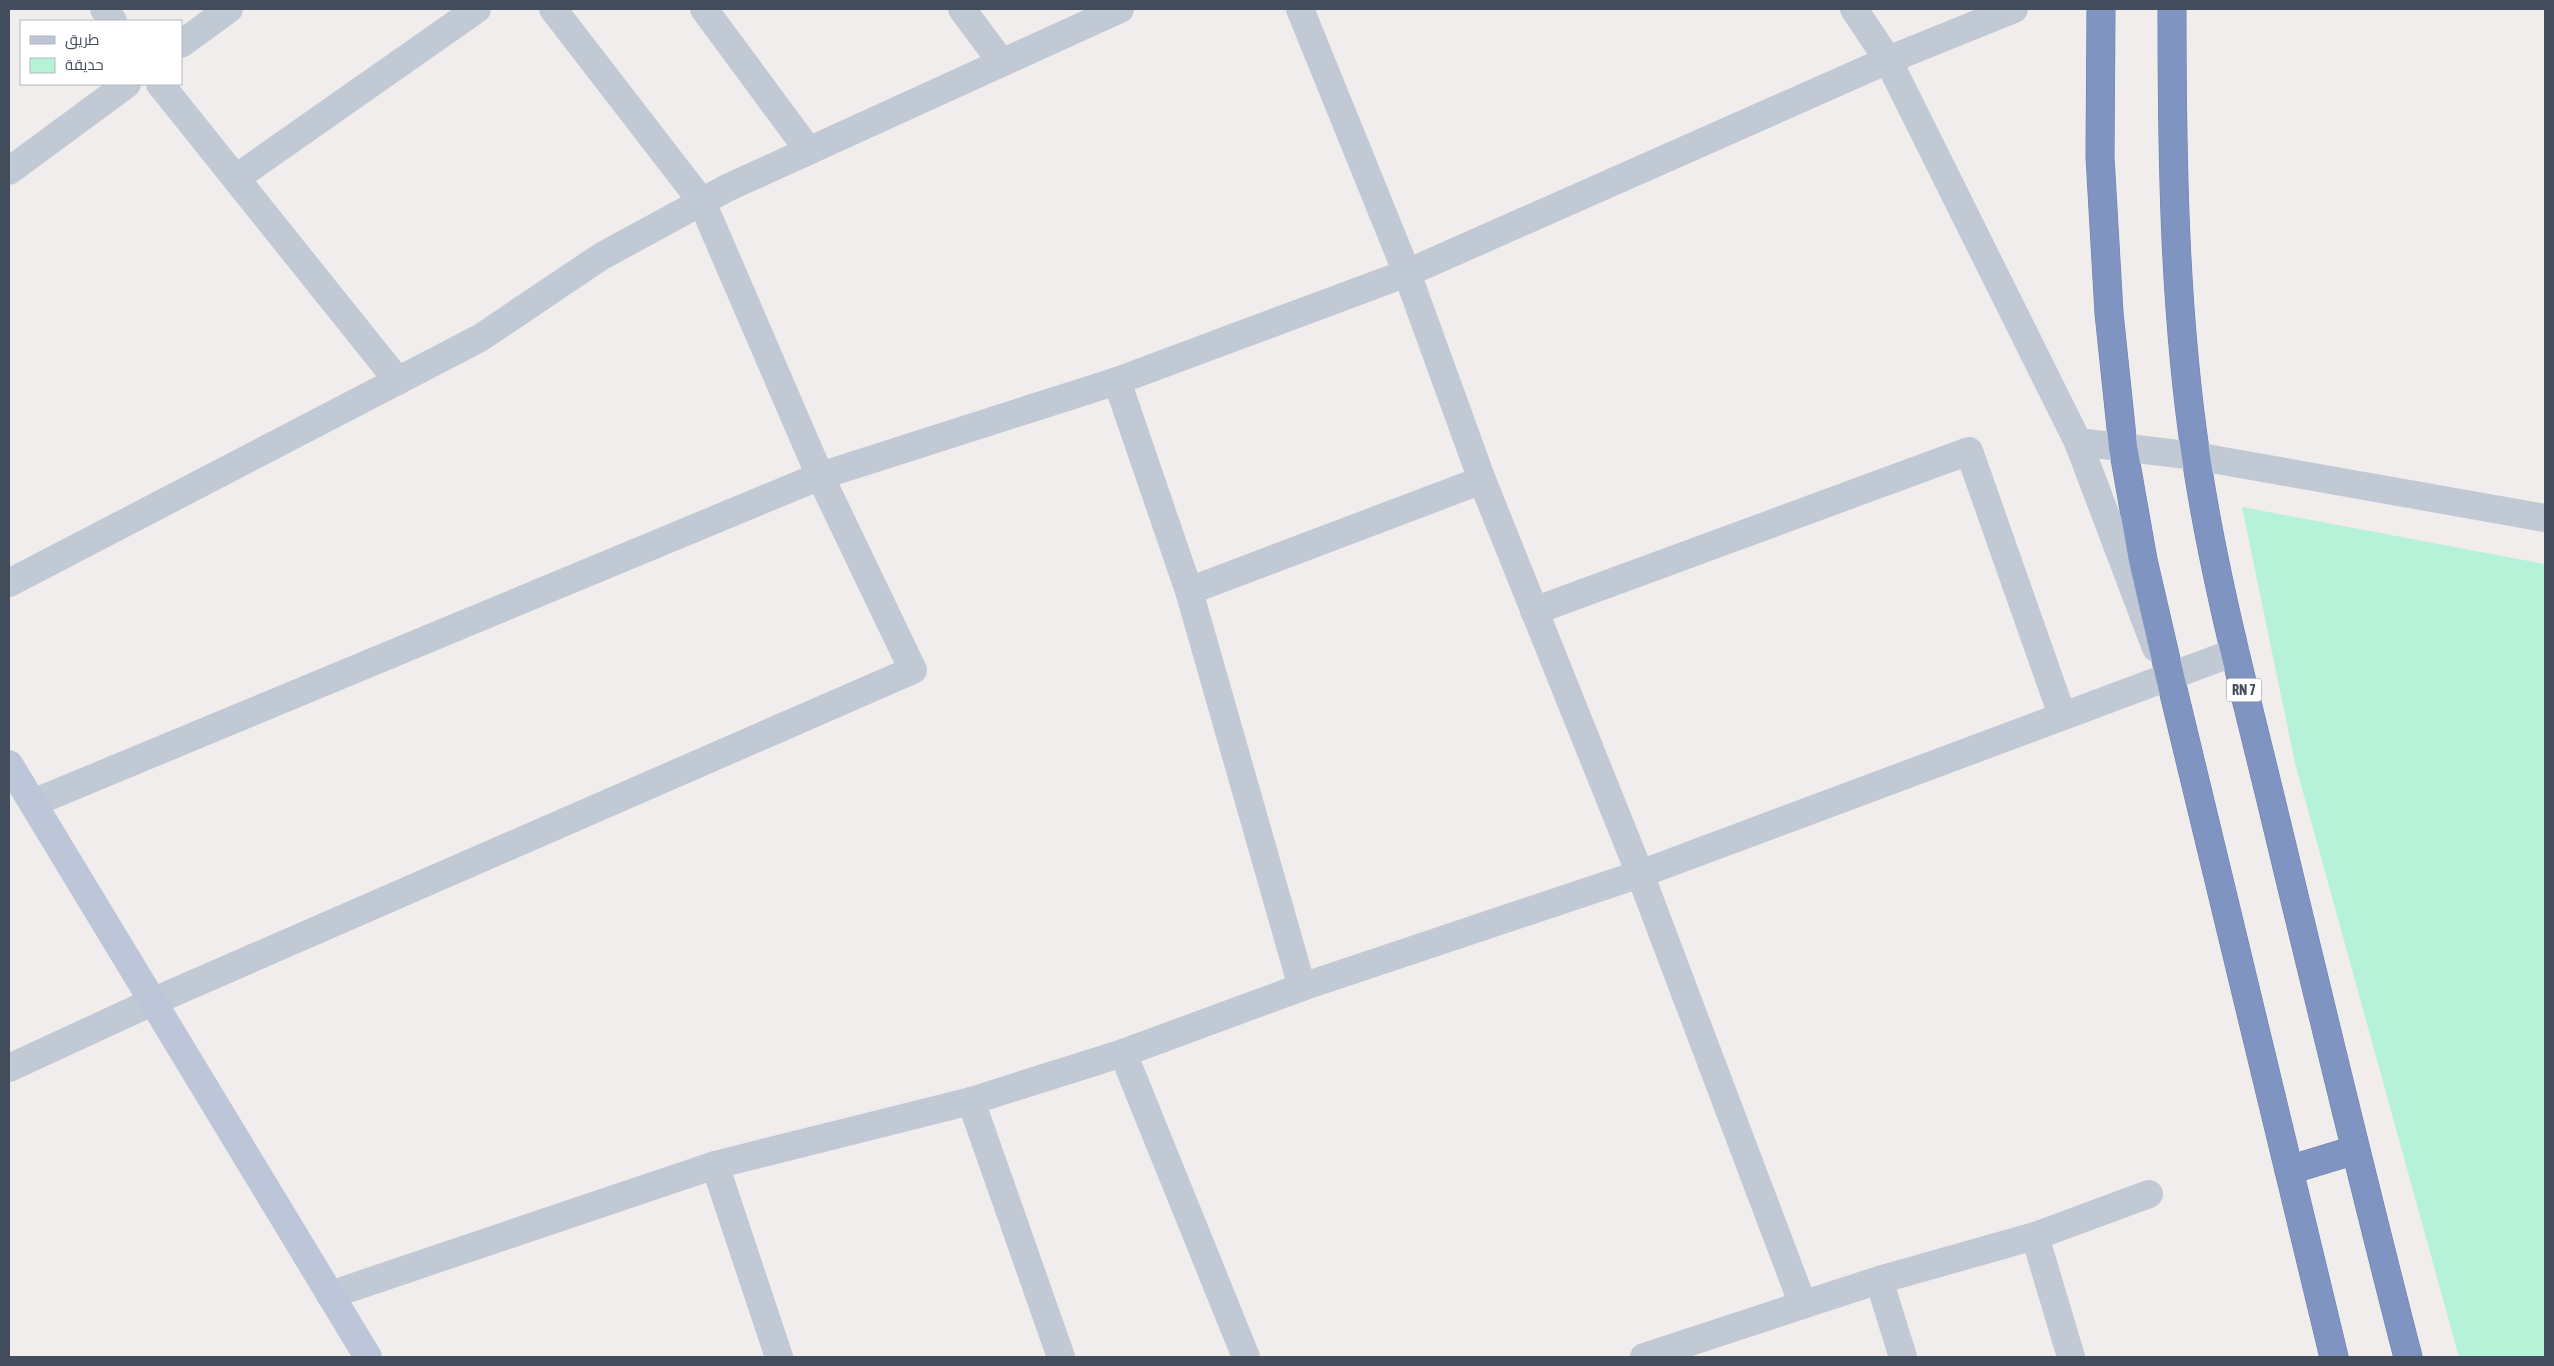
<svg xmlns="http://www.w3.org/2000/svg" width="2554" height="1366" font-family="'Asap Condensed',Cairo,sans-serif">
	<rect width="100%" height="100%" fill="#f0edec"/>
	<path fill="#b6f2d7" d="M 2242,507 L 2545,564 L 2545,1357 L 2459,1357 L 2295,763 Z"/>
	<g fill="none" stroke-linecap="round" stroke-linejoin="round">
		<g stroke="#6b7fac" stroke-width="29">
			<g id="highway">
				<path d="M 2101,9 L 2100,157 L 2109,313 L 2123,447 L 2143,560 L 2170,677 L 2334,1357"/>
				<path d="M 2172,9 C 2172,158 2174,309 2196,457 C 2214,579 2247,700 2276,821 C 2319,1000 2362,1179 2408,1357"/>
				<path d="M 2289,1170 L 2355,1150"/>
			</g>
		</g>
		<g stroke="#c1c9d5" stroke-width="28">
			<path d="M 104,9 L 113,21"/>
			<path d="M 704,9 L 809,151"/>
			<path d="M 962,9 L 1002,63"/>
			<path d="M 1300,9 L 1407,273 L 1482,480 L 1640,874 L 1803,1305"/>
			<path d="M 1854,9 L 1888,60 L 2078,442 L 2156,648"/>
			<path d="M 181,44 L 229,9"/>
			<path d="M 160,84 L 398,381"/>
			<path d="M 9,171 L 127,84"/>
			<path d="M 236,178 L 477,9"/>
			<path d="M 1117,381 L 1189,591 L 1302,987"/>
			<path d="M 2078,442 L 2195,456 L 2545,518"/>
			<path d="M 9,583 L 480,338 L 602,256 L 727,188 L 1120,9"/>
			<path d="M 1189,591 L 1482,480"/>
			<path d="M 1534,611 L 1969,451 L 2062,715"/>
			<path d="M 33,803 L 820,476 L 1117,381 L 1407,273 L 1888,60 L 2014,9"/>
			<path d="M 1123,1053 L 1246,1357"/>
			<path d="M 9,1068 L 152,1002 L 913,670 L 820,476 L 702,202 L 553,9"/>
			<path d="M 971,1101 L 1061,1357"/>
			<path d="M 715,1165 L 779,1357"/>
			<path d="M 2035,1236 L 2071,1357"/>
			<path d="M 1879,1280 L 1903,1357"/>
			<path d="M 330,1295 L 715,1165 L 971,1101 L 1123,1053 L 1302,987 L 1640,874 L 2235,652"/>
			<path d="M 1644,1357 L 1879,1280 L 2035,1236 L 2149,1194"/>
		</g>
		<path stroke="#bdc5d8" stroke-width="28" d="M 9,764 L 368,1357"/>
		<use href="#highway" stroke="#7f94c0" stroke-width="28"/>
	</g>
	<g text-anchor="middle" stroke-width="4.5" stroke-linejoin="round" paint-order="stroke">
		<rect fill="#fff" stroke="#7b828c" stroke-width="1" x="2226.5" y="678.5" width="35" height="23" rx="4"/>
		<g font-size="14" font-weight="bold" fill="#434c5b">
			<text x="2244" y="695">RN 7</text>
		</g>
	</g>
	<rect width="2554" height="1366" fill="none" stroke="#434c5b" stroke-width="20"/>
	<rect x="20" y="20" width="162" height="65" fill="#ffffff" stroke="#b4b7bd"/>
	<rect x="30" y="36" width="25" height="8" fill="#bdc5d8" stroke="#b4b7bd"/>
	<text x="65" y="45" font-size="15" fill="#434c5b">طريق</text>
	<rect x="30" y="58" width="25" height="15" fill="#b6f2d7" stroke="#b4b7bd"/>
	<text x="65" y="70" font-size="15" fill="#434c5b">حديقة</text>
</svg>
